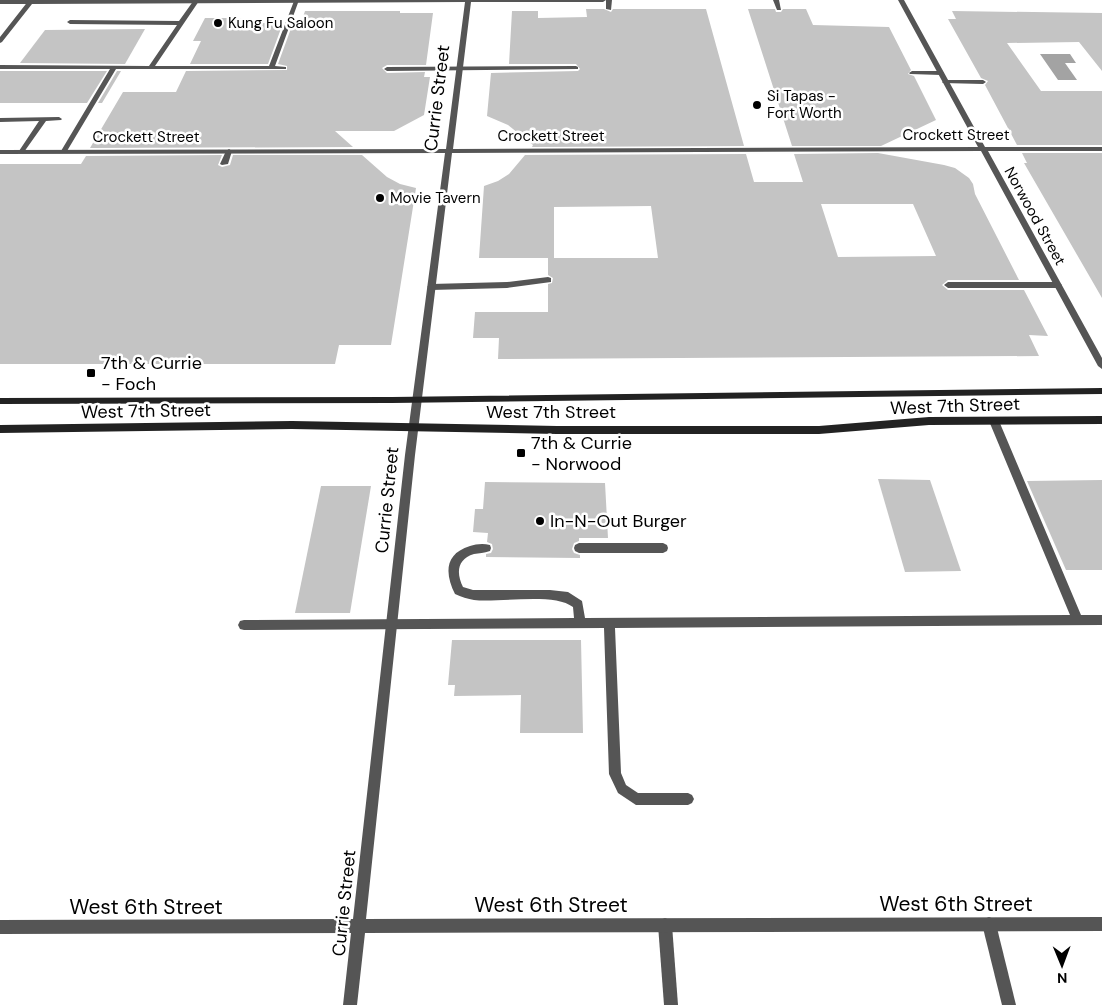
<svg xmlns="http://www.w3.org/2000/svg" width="1102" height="1005" font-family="'DM Sans',sans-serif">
	<rect width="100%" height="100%" fill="#fff"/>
	<path fill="#a3a3a3" d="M 1040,54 L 1070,54 L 1076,63 L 1065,63 L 1077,80 L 1058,80 Z"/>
	<g fill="#c4c4c4" fill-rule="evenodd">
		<path d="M 586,9 L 604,9 L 611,12 L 613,9 L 706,9 L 744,146 L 532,147 L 533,145 L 508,125 L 487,116 L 491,73 L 578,71 L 580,69 L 576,64 L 509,64 L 512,11 L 538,11 L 538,18 L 587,17 Z"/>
		<path d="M 748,9 L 775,9 L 776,12 L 781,12 L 783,9 L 806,9 L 813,25 L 889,27 L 911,70 L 908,74 L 914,76 L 936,120 L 881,146 L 792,146 Z"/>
		<path d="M 305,11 L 400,11 L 400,13 L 433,13 L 426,65 L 387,65 L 382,68 L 387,73 L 425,72 L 424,77 L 430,77 L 424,115 L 394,131 L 335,131 L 353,147 L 90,148 L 123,92 L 176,92 L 186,71 L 287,70 L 287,66 L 278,64 L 293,23 L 301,23 Z"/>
		<path d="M 952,11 L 1102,13 L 1102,71 L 1079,42 L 1007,43 L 1041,91 L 1102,91 L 1102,145 L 1017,145 L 985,85 L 988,81 L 981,78 L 948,19 L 956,19 Z"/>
		<path d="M 205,18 L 243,18 L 240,23 L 283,23 L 268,64 L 190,64 L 201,41 L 193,41 Z"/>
		<path d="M 145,29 L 125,64 L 20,63 L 45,30 Z"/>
		<path d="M 0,71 L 107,71 L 87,103 L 0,103 Z"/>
		<path d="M 117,71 L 121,71 L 102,103 L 98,103 Z"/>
		<path d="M 878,153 L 944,165 L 955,168 L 969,178 L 973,184 L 975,194 L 1019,280 L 948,280 L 942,285 L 948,290 L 1024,290 L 1048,336 L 1029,335 L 1039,356 L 498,359 L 499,338 L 473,338 L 475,312 L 548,312 L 548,284 L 552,283 L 553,278 L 548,275 L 548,258 L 658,258 L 651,206 L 554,207 L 554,258 L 479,258 L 484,186 L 498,181 L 509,174 L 525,155 L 746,154 L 754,182 L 803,182 L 794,154 ZM 821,204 L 913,204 L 936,256 L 838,257 Z"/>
		<path d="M 1022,153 L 1102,153 L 1102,298 L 1024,163 L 1027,163 Z"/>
		<path d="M 222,155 L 218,165 L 222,167 L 230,165 L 233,155 L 362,155 L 387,177 L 400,184 L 416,188 L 391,345 L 339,345 L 335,364 L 0,364 L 0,164 L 81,164 L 86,156 Z"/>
		<path d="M 878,479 L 930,480 L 961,571 L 905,572 Z"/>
		<path d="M 1102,480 L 1102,570 L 1066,570 L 1027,481 Z"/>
		<path d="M 485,482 L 605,483 L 608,538 L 579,538 L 579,541 L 574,543 L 572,549 L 574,553 L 580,555 L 580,558 L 486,557 L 486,554 L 491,553 L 493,549 L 492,544 L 487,542 L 488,533 L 473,532 L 475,509 L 483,509 Z"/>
		<path d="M 321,486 L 371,486 L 350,613 L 295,613 Z"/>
		<path d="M 452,640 L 581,640 L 583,733 L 520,733 L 521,695 L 454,696 L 455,685 L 448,685 Z"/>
	</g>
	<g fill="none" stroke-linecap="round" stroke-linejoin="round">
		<g fill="#555" fill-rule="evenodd">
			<path d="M 0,0 L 31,0 L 34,2 L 31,4 L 0,4 Z"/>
			<path d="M 194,0 L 199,1 L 155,66 L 269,66 L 294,1 L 299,0 L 275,66 L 286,67 L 286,69 L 116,69 L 67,151 L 64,153 L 61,151 L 110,69 L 0,69 L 0,65 L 149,66 L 177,25 L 70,24 L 67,22 L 70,20 L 179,21 Z"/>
			<path d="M 606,0 L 612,0 L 611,10 L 606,9 Z"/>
			<path d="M 773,0 L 779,0 L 781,10 L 777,10 Z"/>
			<path d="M 576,66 L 578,67 L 578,69 L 387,71 L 384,69 L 387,67 Z"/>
			<path d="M 912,71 L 941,71 L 944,73 L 941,75 L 910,74 L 909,73 Z"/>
			<path d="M 945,80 L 983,80 L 986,82 L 983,84 L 943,83 L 942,82 Z"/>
			<path d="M 59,117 L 62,119 L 61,120 L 46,121 L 24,152 L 22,153 L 19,151 L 39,121 L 0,122 L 0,118 Z"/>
			<path d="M 229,149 L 232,151 L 228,164 L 222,165 L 220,164 L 226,151 Z"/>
			<path d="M 548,277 L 551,278 L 551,282 L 507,288 L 431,290 L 427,287 L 431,284 L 507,282 Z"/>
			<path d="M 948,282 L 1058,282 L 1062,285 L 1058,288 L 948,288 L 944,285 Z"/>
			<path d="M 994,417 L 999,421 L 1081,615 L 1102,615 L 1102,625 L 615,628 L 621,773 L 626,785 L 638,793 L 688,793 L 692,795 L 694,799 L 692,803 L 688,805 L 636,805 L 618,793 L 609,774 L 604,628 L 244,630 L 240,629 L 238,625 L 240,621 L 244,620 L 574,618 L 573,607 C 554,592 499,603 474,600 C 468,599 461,597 455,594 C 445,574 444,554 470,546 C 476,544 483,543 490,545 L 491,548 L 490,551 C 484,553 479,553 474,554 C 457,559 456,573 463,587 L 473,590 L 550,590 L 568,592 L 582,601 L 585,618 L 1070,615 L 989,421 Z"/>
			<path d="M 579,543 L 663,543 L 667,545 L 668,548 L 667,551 L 663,553 L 579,553 L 575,551 L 574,548 L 575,545 Z"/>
			<path d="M 989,917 L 994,919 L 996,924 L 1016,1005 L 1002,1005 L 982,924 L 984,919 Z"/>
			<path d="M 665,918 L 670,920 L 672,925 L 678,1005 L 664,1005 L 658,925 L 660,920 Z"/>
		</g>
		<path fill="#555" fill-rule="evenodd" d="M 29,0 L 606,0 L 603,2 L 471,2 L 453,149 L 978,147 L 898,0 L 904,0 L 985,147 L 1102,147 L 1102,151 L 988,151 L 1102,358 L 1102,369 L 1098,366 L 981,151 L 452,153 L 415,455 L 366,919 L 1102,917 L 1102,931 L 365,933 L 357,1005 L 343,1005 L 351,933 L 0,934 L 0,920 L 353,919 L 405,455 L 445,153 L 0,154 L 0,150 L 446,149 L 465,2 L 32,4 L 2,42 L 0,43 L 0,37 Z"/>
		<g fill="#222" fill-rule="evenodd">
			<path d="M 1102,388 L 1102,394 L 392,403 L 0,404 L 0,398 L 392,397 Z"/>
			<path d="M 1102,416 L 1102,424 L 929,425 L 819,434 L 557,434 L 292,429 L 0,433 L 0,425 L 292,421 L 557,426 L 819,426 L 929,417 Z"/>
		</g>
	</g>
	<g fill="#000" stroke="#fff" stroke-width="2">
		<circle cx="218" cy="23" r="5"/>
		<circle cx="757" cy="105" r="5"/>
		<circle cx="380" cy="198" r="5"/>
		<rect x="86" y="368" width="10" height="10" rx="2.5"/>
		<rect x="516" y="448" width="10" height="10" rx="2.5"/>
		<circle cx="540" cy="521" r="5"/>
	</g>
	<g text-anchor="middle" stroke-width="5" stroke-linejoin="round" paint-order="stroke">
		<g font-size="15" fill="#000" stroke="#fff" text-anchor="start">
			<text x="228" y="28">Kung Fu Saloon</text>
			<text x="767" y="101">Si Tapas -<tspan x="767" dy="17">Fort Worth</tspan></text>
			<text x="390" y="203">Movie Tavern</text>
		</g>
		<g font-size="15" fill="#000" stroke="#fff">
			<text x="956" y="140">Crockett Street</text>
			<text x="551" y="141">Crockett Street</text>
			<text x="146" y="142">Crockett Street</text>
			<text transform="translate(1035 216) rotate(61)" y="5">Norwood Street</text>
		</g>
		<g font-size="18" fill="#000" stroke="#fff">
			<text transform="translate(437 98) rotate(-83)" y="6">Currie Street</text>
			<text transform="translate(955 406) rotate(-2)" y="6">West 7th Street</text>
			<text transform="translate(146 411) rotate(-1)" y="6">West 7th Street</text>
			<text x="551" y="418">West 7th Street</text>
			<text transform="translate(387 500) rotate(-84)" y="6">Currie Street</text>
			<text transform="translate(344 903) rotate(-84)" y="6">Currie Street</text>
		</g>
		<g font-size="18" fill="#000" stroke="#fff" text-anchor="start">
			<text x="101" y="369">7th &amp; Currie<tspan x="101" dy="21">- Foch</tspan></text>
			<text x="531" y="449">7th &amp; Currie<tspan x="531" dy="21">- Norwood</tspan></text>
			<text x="550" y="527">In-N-Out Burger</text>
		</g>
		<g font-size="21" fill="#000" stroke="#fff">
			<text x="956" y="911">West 6th Street</text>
			<text x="551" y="912">West 6th Street</text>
			<text x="146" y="914">West 6th Street</text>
		</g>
	</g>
	<g transform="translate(1062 965) rotate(179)" stroke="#ffffff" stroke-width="4" paint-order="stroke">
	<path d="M0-4L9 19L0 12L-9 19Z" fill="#000000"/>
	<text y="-8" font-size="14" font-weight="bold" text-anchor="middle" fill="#000000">N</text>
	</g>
</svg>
